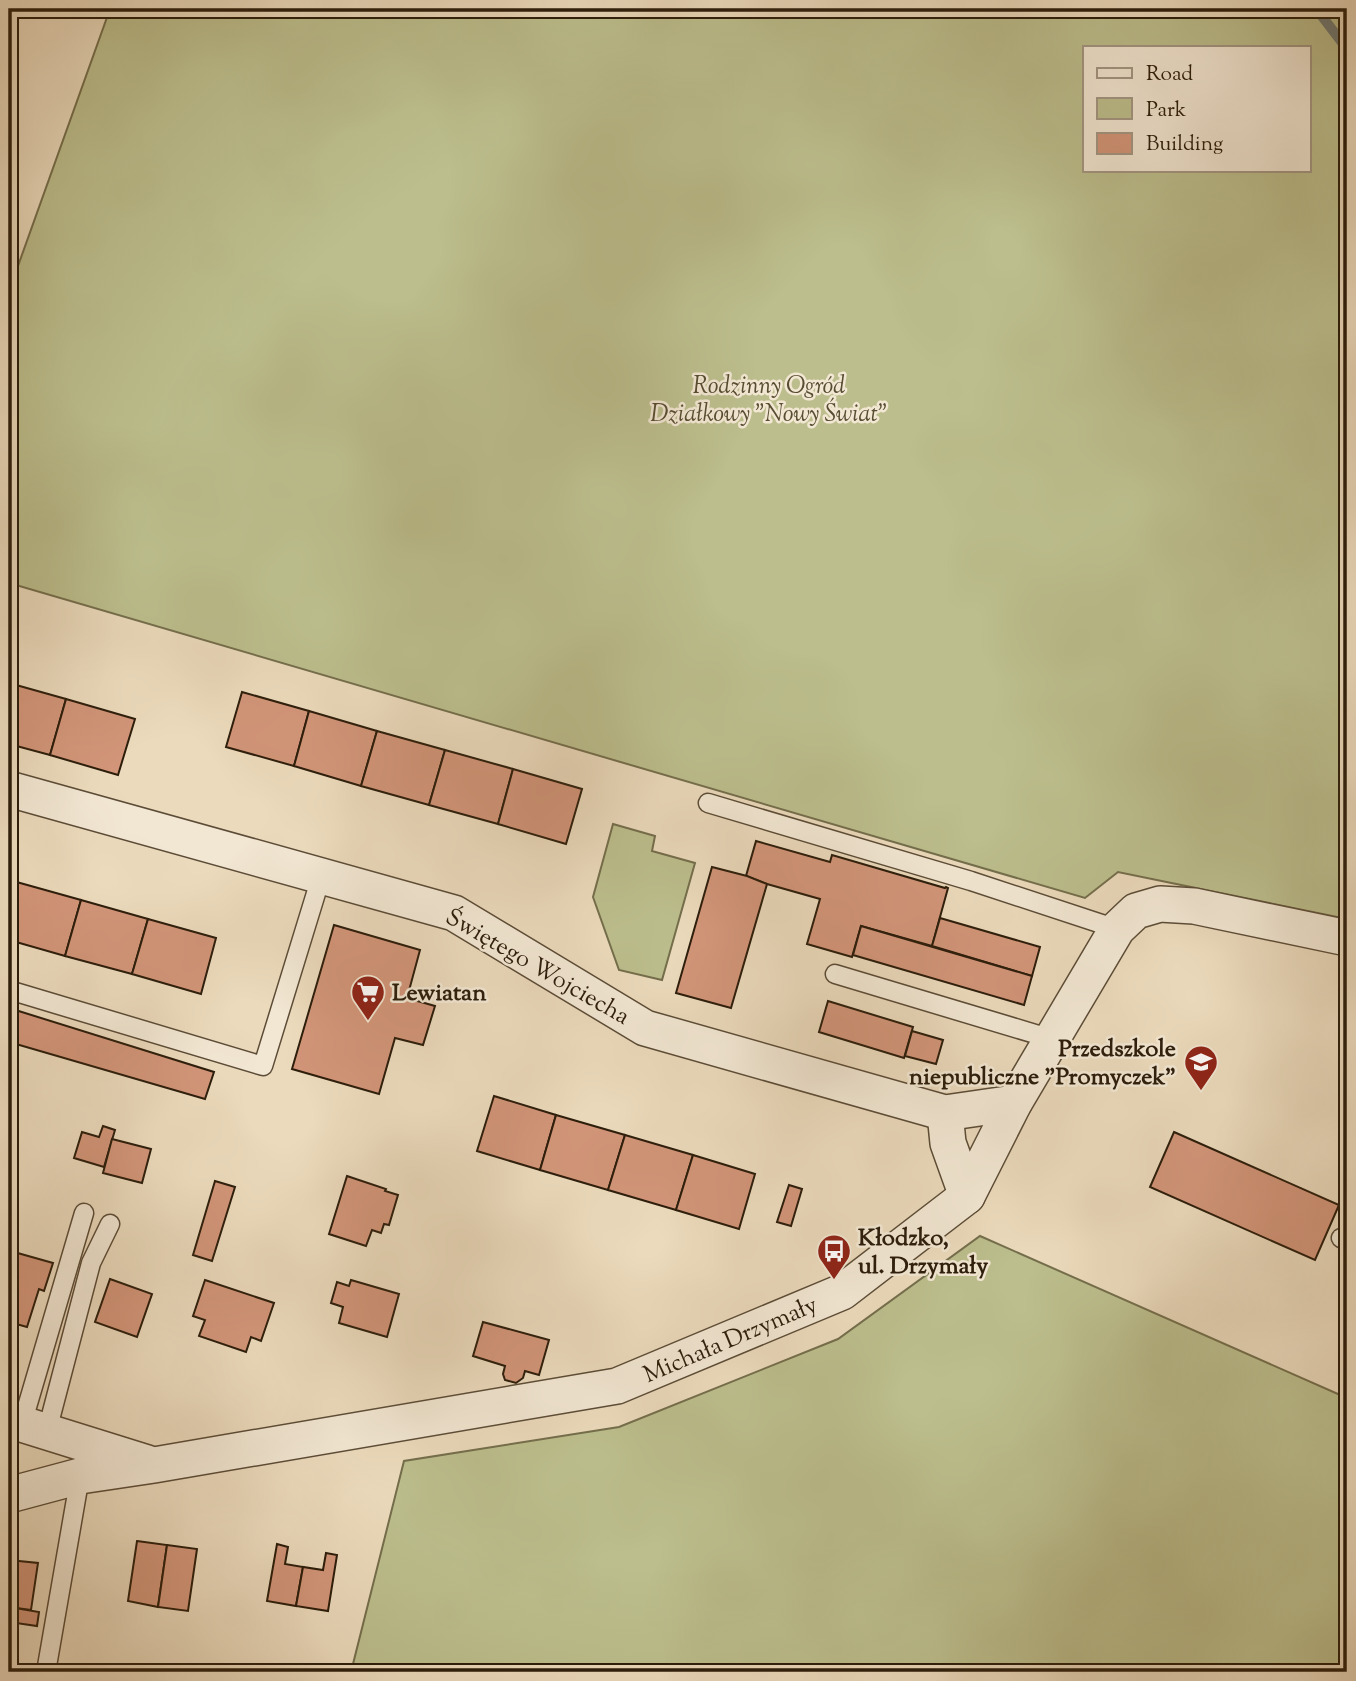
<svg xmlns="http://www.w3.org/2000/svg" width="1356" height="1681" font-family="'Sorts Mill Goudy',serif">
	<rect width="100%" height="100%" fill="#ebdabc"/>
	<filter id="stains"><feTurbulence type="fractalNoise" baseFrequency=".00286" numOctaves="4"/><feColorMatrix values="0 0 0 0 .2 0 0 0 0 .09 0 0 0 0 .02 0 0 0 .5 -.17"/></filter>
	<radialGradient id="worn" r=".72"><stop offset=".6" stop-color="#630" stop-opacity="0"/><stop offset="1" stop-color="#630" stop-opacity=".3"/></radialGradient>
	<g fill="#bcbe8d" stroke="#746e4c" stroke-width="2" fill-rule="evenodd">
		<path d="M 110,9 L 1347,9 L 1347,919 L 1118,872 L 1085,898 L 9,583 L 9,291 ZM 1085,47 L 1309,47 L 1309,170 L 1085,170 Z"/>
		<path d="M 613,824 L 655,836 L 652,851 L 695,863 L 662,980 L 619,970 L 593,897 Z"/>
		<path d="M 980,1236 L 1347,1398 L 1347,1672 L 351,1672 L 404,1461 L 619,1427 L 838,1339 Z"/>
	</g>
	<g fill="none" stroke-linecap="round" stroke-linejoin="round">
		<path stroke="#6f7a75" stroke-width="10" d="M 1318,11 L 1347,49"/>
	</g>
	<g fill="#d29579" stroke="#2c1d0b" stroke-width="2">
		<path d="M 9,683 L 66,699 L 50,755 L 9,744 Z"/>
		<path d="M 242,692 L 309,711 L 294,766 L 226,747 Z"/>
		<path d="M 66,699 L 135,719 L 118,775 L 50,755 Z"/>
		<path d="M 309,711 L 377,731 L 361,786 L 294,766 Z"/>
		<path d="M 377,731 L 445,750 L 429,805 L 361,786 Z"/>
		<path d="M 445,750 L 513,769 L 498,824 L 429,805 Z"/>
		<path d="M 513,769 L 582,789 L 566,844 L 498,824 Z"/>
		<path d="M 756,841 L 830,862 L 832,855 L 945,888 L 946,887 L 948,888 L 932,946 L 861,926 L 852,957 L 807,944 L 820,899 L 767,884 L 746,876 Z"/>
		<path d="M 712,867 L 747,876 L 767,884 L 731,1008 L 676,993 Z"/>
		<path d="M 13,881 L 81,900 L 65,956 L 9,940 L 9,895 Z"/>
		<path d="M 81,900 L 148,919 L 132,974 L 65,956 Z"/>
		<path d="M 940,918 L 1040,947 L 1032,976 L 932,946 Z"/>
		<path d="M 148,919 L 216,938 L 201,994 L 132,974 Z"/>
		<path d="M 334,925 L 420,950 L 407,998 L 435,1006 L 423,1045 L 395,1038 L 379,1094 L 292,1069 Z"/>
		<path d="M 861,926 L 1032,976 L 1024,1005 L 853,955 Z"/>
		<path d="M 828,1001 L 913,1027 L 904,1058 L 819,1032 Z"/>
		<path d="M 9,1008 L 214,1072 L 205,1099 L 9,1042 Z"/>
		<path d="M 912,1031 L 943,1040 L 936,1064 L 905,1056 Z"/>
		<path d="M 494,1096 L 556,1115 L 540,1170 L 477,1151 Z"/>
		<path d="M 556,1115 L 625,1135 L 608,1190 L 540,1170 Z"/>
		<path d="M 103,1126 L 115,1130 L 104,1167 L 74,1158 L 82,1132 L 99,1137 Z"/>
		<path d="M 1174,1132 L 1339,1205 L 1315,1260 L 1150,1187 Z"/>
		<path d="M 625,1135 L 693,1155 L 676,1210 L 608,1190 Z"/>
		<path d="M 112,1139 L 151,1149 L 142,1183 L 103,1173 Z"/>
		<path d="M 693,1155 L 755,1174 L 739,1229 L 676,1210 Z"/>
		<path d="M 347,1176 L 386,1189 L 385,1191 L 398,1195 L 389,1225 L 384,1224 L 381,1233 L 372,1230 L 366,1246 L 329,1234 Z"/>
		<path d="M 215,1181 L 235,1187 L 212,1261 L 193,1255 Z"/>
		<path d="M 789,1185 L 802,1189 L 791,1226 L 777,1222 Z"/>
		<path d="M 14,1252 L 53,1263 L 44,1291 L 39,1289 L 27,1327 L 9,1322 L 9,1269 Z"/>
		<path d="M 110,1279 L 152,1294 L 137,1337 L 95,1322 Z"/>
		<path d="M 205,1280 L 274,1303 L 261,1341 L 251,1337 L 246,1352 L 199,1336 L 205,1320 L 193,1316 Z"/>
		<path d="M 351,1280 L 399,1294 L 387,1337 L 339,1323 L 343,1307 L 331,1303 L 337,1282 L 349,1286 Z"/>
		<path d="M 483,1322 L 549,1340 L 539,1375 L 525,1371 L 523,1378 L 516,1383 L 505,1380 L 503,1374 L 505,1366 L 473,1356 Z"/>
		<path d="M 137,1541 L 167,1545 L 158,1607 L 128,1601 Z"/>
		<path d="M 277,1544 L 288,1547 L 285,1564 L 303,1567 L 296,1606 L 267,1601 Z"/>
		<path d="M 167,1545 L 197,1549 L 188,1611 L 158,1607 Z"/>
		<path d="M 326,1553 L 337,1555 L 328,1611 L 296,1606 L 303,1567 L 323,1570 Z"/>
		<path d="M 9,1560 L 38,1563 L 31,1610 L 9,1607 Z"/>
		<path d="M 9,1607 L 39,1612 L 37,1626 L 9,1622 Z"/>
	</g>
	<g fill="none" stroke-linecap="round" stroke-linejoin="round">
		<g stroke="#5c4c37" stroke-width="21">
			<g id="lane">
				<path d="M 708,803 L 971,881 L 1117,929"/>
				<path d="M 835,974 L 1052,1039"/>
				<path d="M 9,990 L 263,1066 L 321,877"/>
				<path d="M 1341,1238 L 1347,1241"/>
				<path d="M 22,1424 L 84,1213"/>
				<path d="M 47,1431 L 91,1263 L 110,1224"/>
				<path d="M 46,1672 L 80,1476"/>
			</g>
		</g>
		<g stroke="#5c4c37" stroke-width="38">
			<g id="street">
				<path d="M 9,789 L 454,913 L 645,1028 L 945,1113 L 1014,1103"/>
				<path d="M 945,1113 L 948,1143 L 967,1196"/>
				<path d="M 9,1420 L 147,1463"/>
				<path d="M 9,1495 L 80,1476 L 154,1465 L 617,1386 L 842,1292 L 967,1196 L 1014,1103 L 1117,929 L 1136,911 L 1160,904 L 1194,906 L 1347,938"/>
			</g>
		</g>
		<use href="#lane" stroke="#f2e7d3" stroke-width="18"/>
		<use href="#street" stroke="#f2e7d3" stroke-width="35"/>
	</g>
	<defs>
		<g id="supermarket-pin" transform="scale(1.75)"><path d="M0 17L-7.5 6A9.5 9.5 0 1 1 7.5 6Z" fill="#8f2418" stroke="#f2e7d3"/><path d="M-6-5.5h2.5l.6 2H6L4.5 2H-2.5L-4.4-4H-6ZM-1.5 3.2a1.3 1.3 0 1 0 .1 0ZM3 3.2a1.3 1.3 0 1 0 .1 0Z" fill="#fff"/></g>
		<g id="school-pin" transform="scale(1.75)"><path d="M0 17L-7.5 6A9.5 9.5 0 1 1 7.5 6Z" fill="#8f2418" stroke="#f2e7d3"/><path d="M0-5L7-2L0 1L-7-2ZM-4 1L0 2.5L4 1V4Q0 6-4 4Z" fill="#fff"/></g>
		<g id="bus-pin" transform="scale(1.75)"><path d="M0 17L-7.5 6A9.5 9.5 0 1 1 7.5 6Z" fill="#8f2418" stroke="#f2e7d3"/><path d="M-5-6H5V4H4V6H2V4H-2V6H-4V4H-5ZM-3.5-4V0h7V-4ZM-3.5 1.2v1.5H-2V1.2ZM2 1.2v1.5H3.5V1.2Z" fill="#fff"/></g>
	</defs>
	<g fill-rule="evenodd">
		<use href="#supermarket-pin" x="368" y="992"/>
		<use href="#school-pin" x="1201" y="1062"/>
		<use href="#bus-pin" x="834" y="1251"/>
	</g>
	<g text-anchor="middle" stroke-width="5" stroke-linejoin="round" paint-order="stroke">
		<g font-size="24" font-style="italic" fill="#574d32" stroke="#f2e7d3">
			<text x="769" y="393">Rodzinny Ogród<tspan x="769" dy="28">Działkowy "Nowy Świat"</tspan></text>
		</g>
		<g font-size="24" fill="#2c1d0b" stroke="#f2e7d3">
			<text transform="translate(538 966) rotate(30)" y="8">Świętego Wojciecha</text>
			<text transform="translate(730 1339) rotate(-23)" y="8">Michała Drzymały</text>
		</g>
		<g font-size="24" font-weight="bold" fill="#2c1d0b" stroke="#f2e7d3" text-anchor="start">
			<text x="392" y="1000">Lewiatan</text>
			<text x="1176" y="1056" text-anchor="end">Przedszkole<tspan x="1176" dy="28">niepubliczne "Promyczek"</tspan></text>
			<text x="858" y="1245">Kłodzko,<tspan x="858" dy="28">ul. Drzymały</tspan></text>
		</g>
	</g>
	<rect width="1356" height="1681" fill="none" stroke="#ebdabc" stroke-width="35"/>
	<rect x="10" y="10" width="1335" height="1660" fill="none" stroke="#2c1d0b" stroke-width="3.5"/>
	<rect x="18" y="18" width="1321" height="1646" fill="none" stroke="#2c1d0b" stroke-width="2"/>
	<rect x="1083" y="46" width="228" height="126" fill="#f2e7d3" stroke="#a39683" stroke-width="2"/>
	<rect x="1097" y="68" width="35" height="10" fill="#f2e7d3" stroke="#a39683" stroke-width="2"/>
	<text x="1146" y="80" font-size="21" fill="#2c1d0b">Road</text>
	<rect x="1097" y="98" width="35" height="21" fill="#bcbe8d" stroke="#a39683" stroke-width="2"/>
	<text x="1146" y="116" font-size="21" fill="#2c1d0b">Park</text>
	<rect x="1097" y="133" width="35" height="21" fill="#d29579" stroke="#a39683" stroke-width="2"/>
	<text x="1146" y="150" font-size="21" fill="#2c1d0b">Building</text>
	<rect width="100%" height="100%" filter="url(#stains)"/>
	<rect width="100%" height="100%" fill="url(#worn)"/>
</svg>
